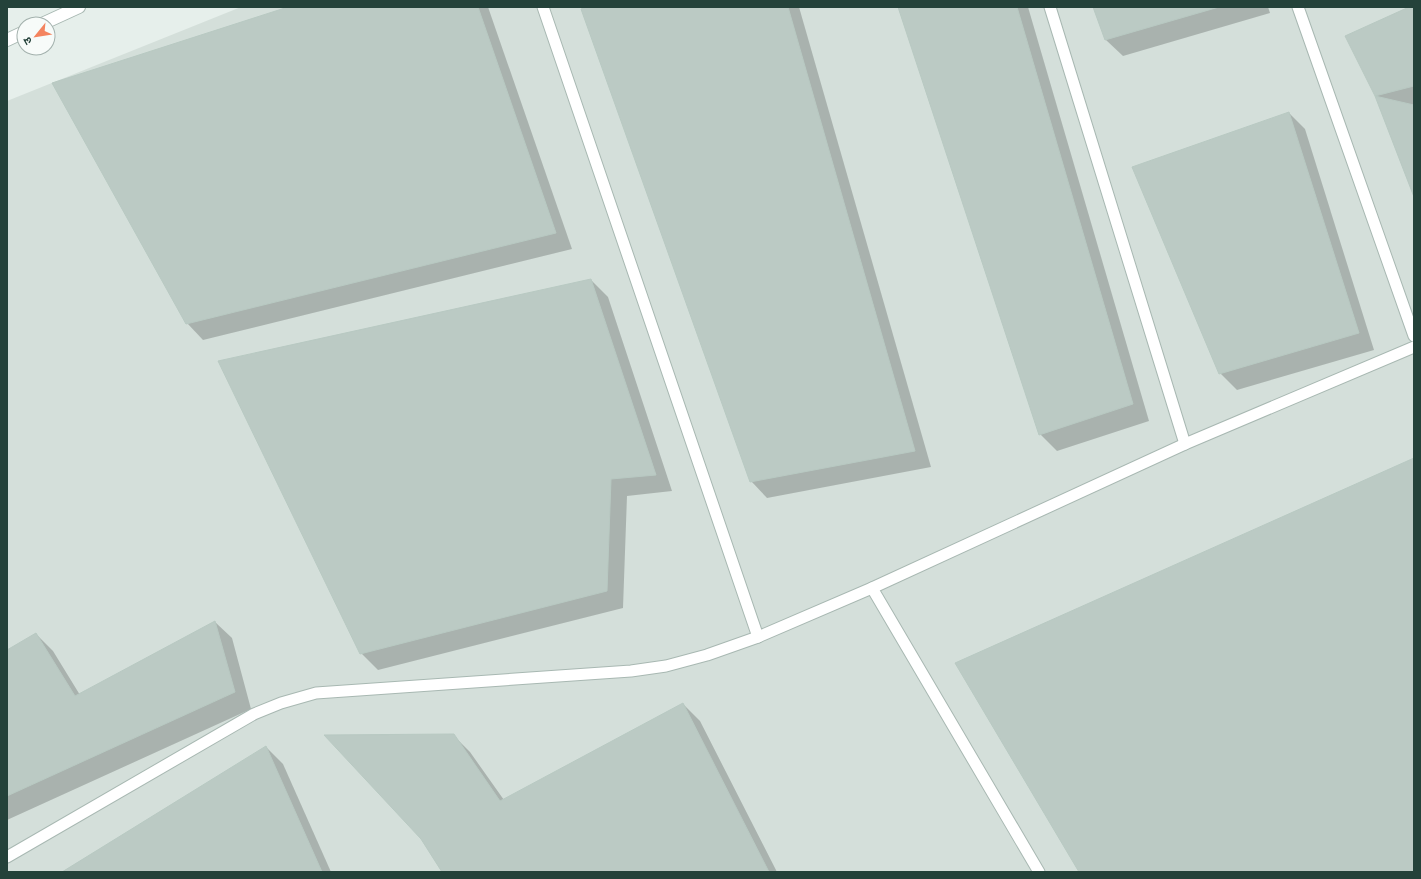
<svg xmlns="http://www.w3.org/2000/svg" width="1421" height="879" font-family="Karla,'Noto Sans Devanagari',sans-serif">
	<rect width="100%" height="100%" fill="#e6efeb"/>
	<path fill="#d4dfda" d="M 241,7 L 1414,7 L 1414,872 L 7,872 L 7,101 Z"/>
	<g fill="#0003">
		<path d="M 291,7 L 488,7 L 572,249 L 203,340 L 187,323 Z"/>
		<path d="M 588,7 L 799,7 L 931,467 L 767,498 L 751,481 Z"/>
		<path d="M 899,7 L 1028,7 L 1149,421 L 1057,451 L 1040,434 Z"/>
		<path d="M 1094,7 L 1268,7 L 1270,13 L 1123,56 L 1106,40 Z"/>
		<path d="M 1411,7 L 1414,7 L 1414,195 L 1376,96 Z"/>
		<path d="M 1289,113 L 1305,129 L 1374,350 L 1237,390 L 1220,373 Z"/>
		<path d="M 591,280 L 608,297 L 672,491 L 627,496 L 623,608 L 378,670 L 361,653 Z"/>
		<path d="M 215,622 L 232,638 L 251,709 L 7,820 L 7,651 L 36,634 L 53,651 L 80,695 Z"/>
		<path d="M 683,704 L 700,721 L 777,872 L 443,872 L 453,735 L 470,752 L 504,800 Z"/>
		<path d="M 266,747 L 283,764 L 331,872 L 63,872 Z"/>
	</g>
	<g fill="#bbcac4" stroke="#b8c9c2">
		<path d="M 288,7 L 478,7 L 556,233 L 186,324 L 52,83 Z"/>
		<path d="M 586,7 L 788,7 L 915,451 L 750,482 L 581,9 Z"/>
		<path d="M 898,7 L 1017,7 L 1133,404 L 1039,435 Z"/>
		<path d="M 1093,7 L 1219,7 L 1105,40 Z"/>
		<path d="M 1409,7 L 1414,7 L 1414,86 L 1375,96 L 1345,36 Z"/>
		<path d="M 1375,96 L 1414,105 L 1414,197 Z"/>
		<path d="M 1289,112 L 1359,333 L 1219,374 L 1132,167 Z"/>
		<path d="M 591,279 L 656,475 L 611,479 L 607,591 L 360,654 L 218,361 Z"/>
		<path d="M 1414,458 L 1414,872 L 1079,872 L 955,663 Z"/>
		<path d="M 215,621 L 235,692 L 7,796 L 7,650 L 36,633 L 75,696 Z"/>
		<path d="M 683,703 L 769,872 L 442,872 L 421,839 L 324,735 L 454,734 L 500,801 Z"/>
		<path d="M 266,746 L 322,872 L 62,872 Z"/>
	</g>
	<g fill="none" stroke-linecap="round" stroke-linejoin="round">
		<g stroke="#a8b8b2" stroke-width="13">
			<g id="service">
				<path d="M 543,7 L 758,637"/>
				<path d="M 1050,7 L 1185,444"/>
				<path d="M 1298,7 L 1414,336"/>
				<path d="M 872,588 L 1039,872"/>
				<path d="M 7,857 L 254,714 L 281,703 L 316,693 L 631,671 L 666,666 L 707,655 L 758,637 L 872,588 L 1185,444 L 1414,347"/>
			</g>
		</g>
		<g stroke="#a8b8b2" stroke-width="14">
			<g id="tertiary">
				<path d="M 42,24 L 79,7"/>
				<path d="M 7,40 L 24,32"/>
			</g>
		</g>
		<use href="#service" stroke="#fff" stroke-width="11"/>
		<use href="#tertiary" stroke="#fff" stroke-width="12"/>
	</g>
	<rect width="1421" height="879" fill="none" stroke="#24423a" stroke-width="16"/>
	<g transform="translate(36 36) rotate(240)"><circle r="19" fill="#f7fbf9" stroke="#a3b1ad"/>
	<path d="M0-3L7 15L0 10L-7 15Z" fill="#f4845f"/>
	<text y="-6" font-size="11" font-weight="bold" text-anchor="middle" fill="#24423a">उ</text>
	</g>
</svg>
